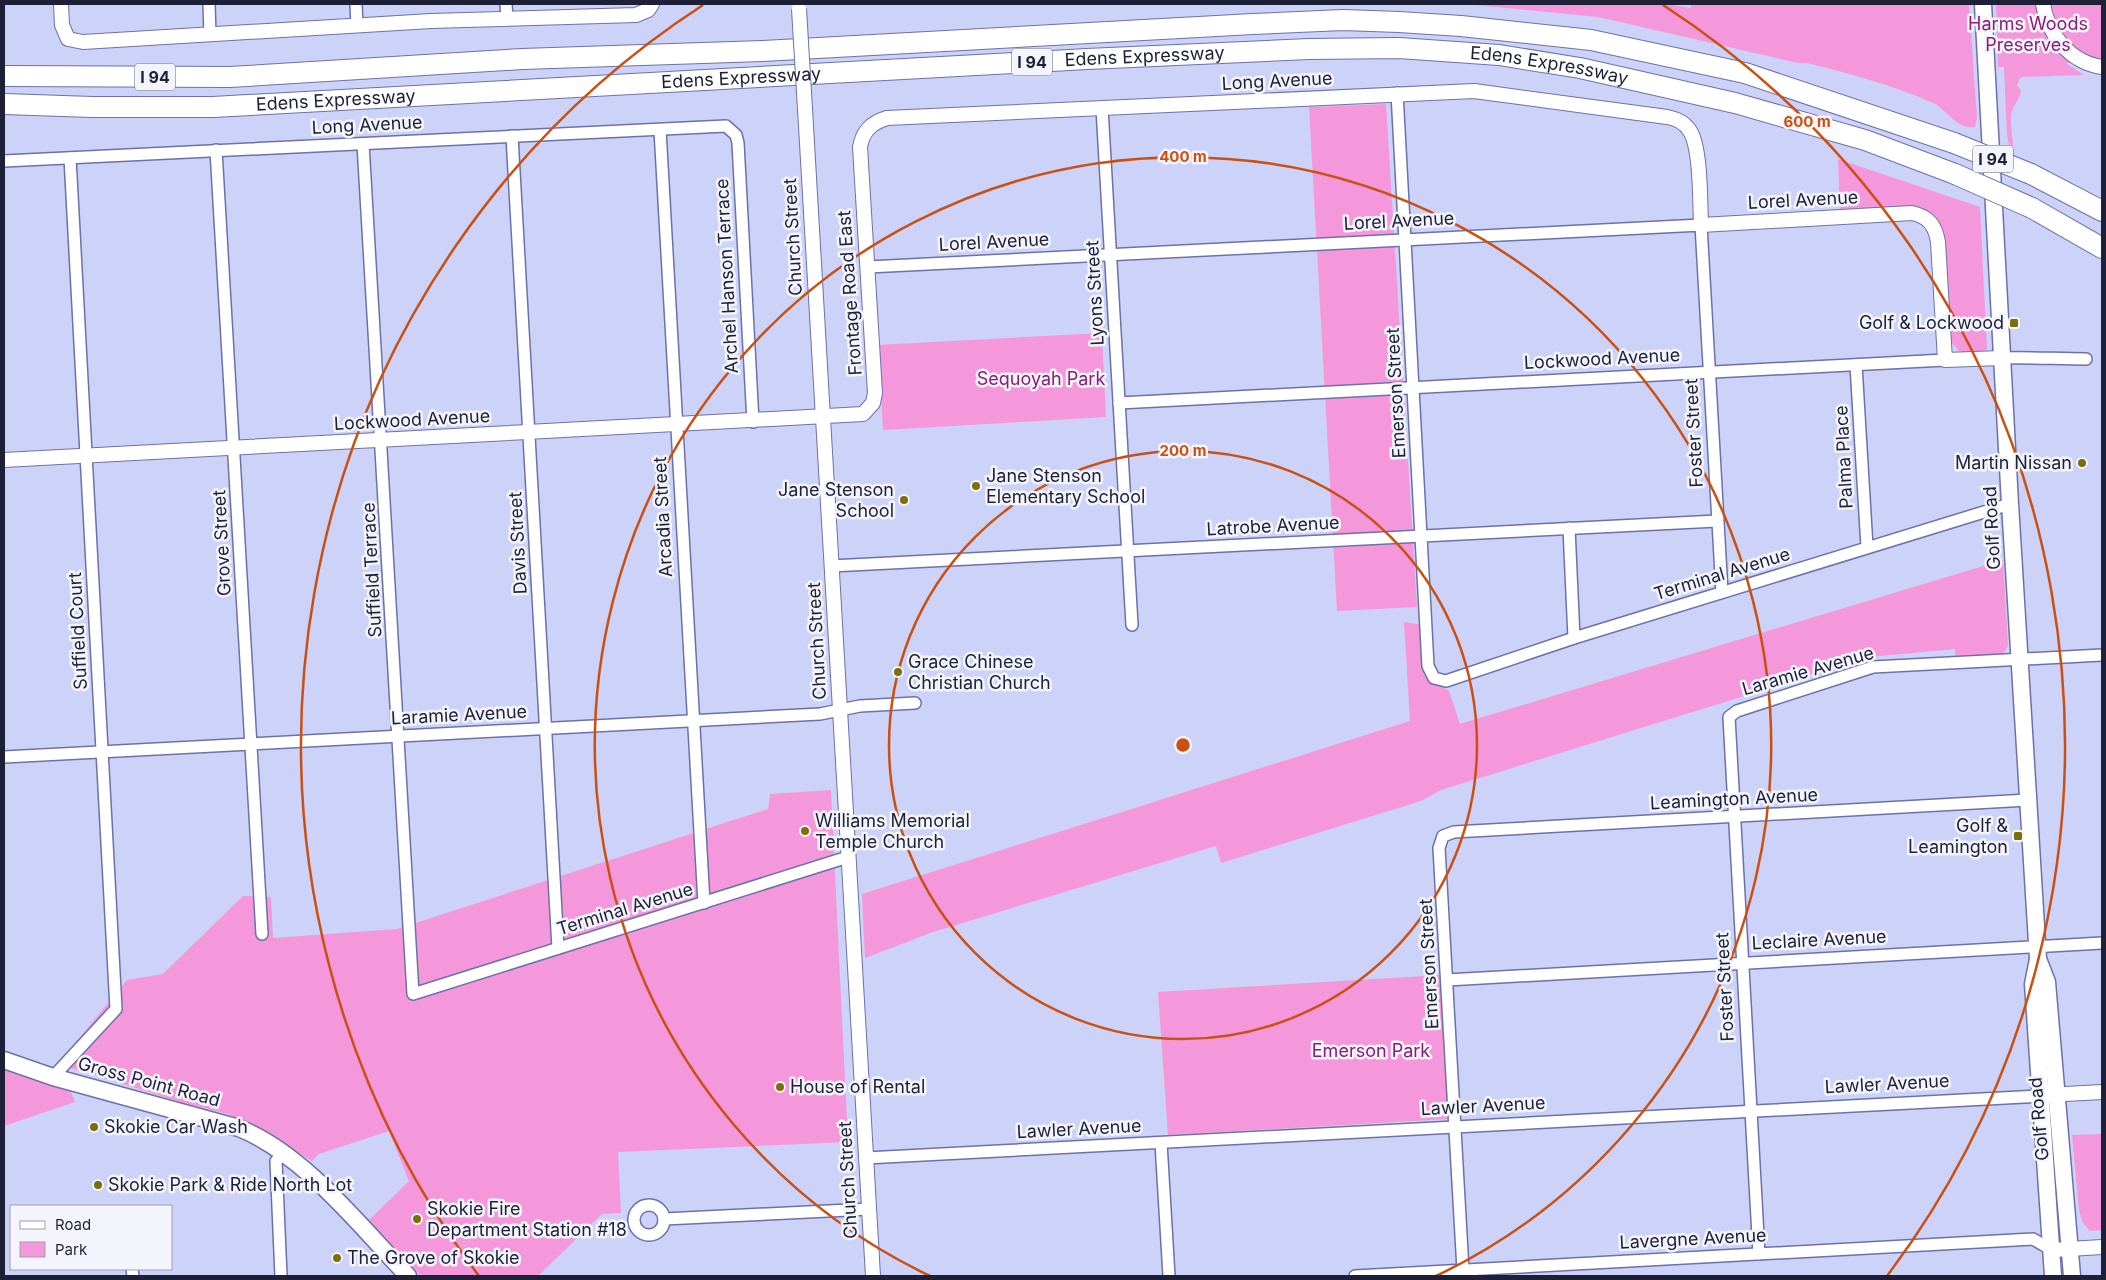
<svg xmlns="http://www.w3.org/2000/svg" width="2106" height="1280" font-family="Inter,sans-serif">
	<rect width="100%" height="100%" fill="#ccd2f8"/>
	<g fill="#f598db">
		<path d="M 1466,4 L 1667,4 L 1691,8 L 1691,4 L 1969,4 L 1977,118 L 1975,127 C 1956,130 1948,110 1933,103 C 1893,85 1850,74 1807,63 L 1798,63 L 1598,17 Z"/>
		<path d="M 1996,4 L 2102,4 L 2102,61 L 2066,63 L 2084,75 L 2021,77 L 2017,85 L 2021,91 C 2019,101 2016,101 2013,109 C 2008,118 2013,136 2013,146 L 2009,145 L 2007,135 L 2004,67 L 1998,67 Z"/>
		<path d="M 1386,104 L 1417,607 L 1337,611 L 1309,107 Z"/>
		<path d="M 1838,159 L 1980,207 L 1987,349 L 1982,352 L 1961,353 L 1952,343 L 1942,242 L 1919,208 L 1840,210 Z"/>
		<path d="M 1102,333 L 1106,417 L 883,430 L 878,345 Z"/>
		<path d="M 2003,560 L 2008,645 L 2004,653 L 1955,658 L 1955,649 L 1870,657 L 1441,790 L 1421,801 L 1221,863 L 1216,846 L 933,932 L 865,958 L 862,894 L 1410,721 L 1404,622 L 1423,625 L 1426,676 L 1449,691 L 1460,724 Z"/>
		<path d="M 831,790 L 848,1142 L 618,1152 L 621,1213 L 602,1214 L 538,1276 L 421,1276 L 368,1221 L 409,1181 L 389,1131 L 319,1154 L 312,1161 L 254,1125 L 228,1114 L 184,1103 L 58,1064 L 127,980 L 163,974 L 243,896 L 271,897 L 273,938 L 397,929 L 768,809 L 770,794 Z"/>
		<path d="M 1442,975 L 1449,1119 L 1168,1135 L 1158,992 Z"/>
		<path d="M 4,1070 L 71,1092 L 75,1102 L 4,1126 Z"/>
		<path d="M 2102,1134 L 2102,1230 L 2090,1231 L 2083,1223 L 2079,1210 L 2072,1135 Z"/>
	</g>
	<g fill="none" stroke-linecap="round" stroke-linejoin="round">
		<g stroke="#6b72aa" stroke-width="14">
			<g id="minor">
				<path d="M 209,4 L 210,35"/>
				<path d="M 356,4 L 357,25"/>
				<path d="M 506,4 L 507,19"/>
				<path d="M 1397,93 L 1428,666 L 1434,678 L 1446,681 L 1574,638 L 2010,504"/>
				<path d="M 1102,108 L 1132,625"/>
				<path d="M 660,130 L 704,903"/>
				<path d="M 512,136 L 558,948"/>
				<path d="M 363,144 L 413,994 L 848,857"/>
				<path d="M 216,150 L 262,934"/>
				<path d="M 4,161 L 726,126 L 736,135 L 738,143 L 753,422"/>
				<path d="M 868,267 L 1701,225 L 1722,592"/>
				<path d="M 2002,358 C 2030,357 2058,359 2086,359"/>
				<path d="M 1856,365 L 1867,547"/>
				<path d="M 1119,403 L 1945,360"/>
				<path d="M 1569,528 L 1574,638"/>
				<path d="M 831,566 L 1717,521"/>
				<path d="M 4,757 L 820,714 L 860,706 L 915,703"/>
				<path d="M 1447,980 L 2102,943"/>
				<path d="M 53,1077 L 116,1009 L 70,158"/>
				<path d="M 1161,1143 L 1169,1276"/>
				<path d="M 866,1158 L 2041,1096"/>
				<circle cx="649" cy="1220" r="15"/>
				<path d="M 664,1219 L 869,1209"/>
				<path d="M 1759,1254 L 1729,717 L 1737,711 L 1873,667 L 2102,655"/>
				<path d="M 132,1269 L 133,1276"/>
				<path d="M 1463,1270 L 1439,848 L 1443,836 L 1454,832 L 2028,800"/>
				<path d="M 281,1276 L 276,1161 L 285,1153"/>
				<path d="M 1355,1276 L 2033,1239 L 2052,1250"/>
			</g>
		</g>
		<g stroke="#6b72aa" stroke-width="16">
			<g id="tertiary">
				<path d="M 61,4 L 62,25 L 68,39 L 83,42 L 431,21 L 636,15 L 648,10 L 652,4"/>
				<path d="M 2043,4 C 2048,34 2069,62 2102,67"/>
				<path d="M 805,109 L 873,1276"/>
				<path d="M 4,460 L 863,414 L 873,403 L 875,393 L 860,147 C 863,131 871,123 887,118 L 1474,91 L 1667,117 C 1677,119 1684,122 1690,131 C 1701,148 1700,203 1701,225 L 1912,213 C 1929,217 1935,225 1938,242 L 1945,360 L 2002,358"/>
				<path d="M 2047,1095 L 2102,1092"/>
				<path d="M 2052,1250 L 2102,1247"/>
			</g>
		</g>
		<g stroke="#6b72aa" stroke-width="19">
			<g id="secondary">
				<path d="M 1983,4 L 2010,504 L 2038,959 L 2033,984 L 2053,1276"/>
				<path d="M 2038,959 L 2047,982 L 2072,1276"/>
				<path d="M 4,1060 L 53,1077 L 239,1128 C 304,1154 360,1226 408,1276"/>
			</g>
		</g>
		<g stroke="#6b72aa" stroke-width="22">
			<g id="motorway">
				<path d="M 4,76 L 230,77 L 522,59 L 763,51 L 1253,24 L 1343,20 L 1399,22 L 1461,26 L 1591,40 L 1745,73 L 1954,143"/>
				<path id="s1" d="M 4,104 L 92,107 L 213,107 L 1087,59 L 1309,49 L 1399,48 L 1499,55 L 1580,68 L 1735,103 L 1865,140 L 1955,174"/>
				<path d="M 2031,174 L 2102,211"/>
				<path d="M 2032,208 L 2102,248"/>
			</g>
		</g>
		<use href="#minor" stroke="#fff" stroke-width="11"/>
		<use href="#tertiary" stroke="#fff" stroke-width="14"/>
		<use href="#secondary" stroke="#fff" stroke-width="16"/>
		<use href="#motorway" stroke="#fff" stroke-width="20"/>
		<g stroke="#6b72aa" stroke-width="16" stroke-linecap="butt">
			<path id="tertiary-bridge" d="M 799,9 L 805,109"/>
		</g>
		<g stroke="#6b72aa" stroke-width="22" stroke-linecap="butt">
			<g id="motorway-bridge">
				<path d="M 1954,143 L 2031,174"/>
				<path d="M 1955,174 L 2032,208"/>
			</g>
		</g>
		<use href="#tertiary-bridge" stroke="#fff" stroke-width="14"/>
		<use href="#motorway-bridge" stroke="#fff" stroke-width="20"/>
	</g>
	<g fill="none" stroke="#ca5012" stroke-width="2.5">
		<circle cx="1183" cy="745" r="294"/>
		<path d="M930 1276A588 588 0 1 1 1436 1276"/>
		<path d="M479 1276A882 882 0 0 1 703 5M1663 5A882 882 0 0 1 1887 1276"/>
	</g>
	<g fill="#7f6d09" stroke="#f4f5fc" stroke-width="2">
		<rect x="2009" y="318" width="10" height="10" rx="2.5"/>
		<circle cx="2082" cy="463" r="5"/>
		<circle cx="976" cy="486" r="5"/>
		<circle cx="904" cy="500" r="5"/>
		<circle cx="898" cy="672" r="5"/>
		<circle cx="805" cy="831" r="5"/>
		<rect x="2013" y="831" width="10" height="10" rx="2.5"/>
		<circle cx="780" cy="1087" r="5"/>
		<circle cx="94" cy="1127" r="5"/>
		<circle cx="98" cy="1185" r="5"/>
		<circle cx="417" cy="1219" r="5"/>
		<circle cx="337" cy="1258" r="5"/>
	</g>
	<g text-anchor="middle" stroke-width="5" stroke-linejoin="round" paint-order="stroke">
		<g fill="#f4f5fc" stroke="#5e6072" stroke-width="1">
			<rect x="1012" y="48.5" width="40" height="27" rx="4"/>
			<rect x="135" y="63.5" width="40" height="27" rx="4"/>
			<rect x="1973" y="145.5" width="40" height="27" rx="4"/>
		</g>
		<g font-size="16" font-weight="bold" fill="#1d2037">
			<text x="1032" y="68">I 94</text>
			<text x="155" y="83">I 94</text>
			<text x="1993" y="165">I 94</text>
		</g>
		<g font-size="18" fill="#8b1b75" stroke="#f4f5fc">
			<text x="2028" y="30">Harms Woods<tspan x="2028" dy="21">Preserves</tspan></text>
			<text x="1041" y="385">Sequoyah Park</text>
			<text x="1371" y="1057">Emerson Park</text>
		</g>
		<g font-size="18" fill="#1d2037" stroke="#f4f5fc">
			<text dy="6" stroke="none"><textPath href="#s1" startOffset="1142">Edens Expressway</textPath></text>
			<text dy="6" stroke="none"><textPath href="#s1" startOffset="1548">Edens Expressway</textPath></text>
			<text dy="6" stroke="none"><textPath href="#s1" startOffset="738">Edens Expressway</textPath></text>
			<text transform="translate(1277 81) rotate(-3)" y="6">Long Avenue</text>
			<text dy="6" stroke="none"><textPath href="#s1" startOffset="332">Edens Expressway</textPath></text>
			<text transform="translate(367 125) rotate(-3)" y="6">Long Avenue</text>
			<text transform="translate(1803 200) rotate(-3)" y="6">Lorel Avenue</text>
			<text transform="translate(1399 221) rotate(-3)" y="6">Lorel Avenue</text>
			<text transform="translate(793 237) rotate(-93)" y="6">Church Street</text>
			<text transform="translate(994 242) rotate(-3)" y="6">Lorel Avenue</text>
			<text transform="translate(727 276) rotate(-93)" y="6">Archel Hanson Terrace</text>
			<text transform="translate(850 293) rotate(-94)" y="6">Frontage Road East</text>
			<text transform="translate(1095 293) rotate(-93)" y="6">Lyons Street</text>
			<text transform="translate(1602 359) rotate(-3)" y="6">Lockwood Avenue</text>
			<text transform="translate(1396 393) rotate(-93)" y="6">Emerson Street</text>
			<text transform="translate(412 420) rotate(-3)" y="6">Lockwood Avenue</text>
			<text transform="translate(1694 433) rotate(-93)" y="6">Foster Street</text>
			<text transform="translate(1844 457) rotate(-93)" y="6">Palma Place</text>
			<text transform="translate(663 517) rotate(-93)" y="6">Arcadia Street</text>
			<text transform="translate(1273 526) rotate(-3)" y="6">Latrobe Avenue</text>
			<text transform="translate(1992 528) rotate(-93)" y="6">Golf Road</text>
			<text transform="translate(222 543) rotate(-93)" y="6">Grove Street</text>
			<text transform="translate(518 543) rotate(-93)" y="6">Davis Street</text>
			<text transform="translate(372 570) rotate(-93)" y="6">Suffield Terrace</text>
			<text transform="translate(1722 574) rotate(-17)" y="6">Terminal Avenue</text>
			<text transform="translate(78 631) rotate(-93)" y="6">Suffield Court</text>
			<text transform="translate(817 641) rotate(-93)" y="6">Church Street</text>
			<text transform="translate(1808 671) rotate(-16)" y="6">Laramie Avenue</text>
			<text transform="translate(459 715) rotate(-3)" y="6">Laramie Avenue</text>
			<text transform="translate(1734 799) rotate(-3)" y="6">Leamington Avenue</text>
			<text transform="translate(625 909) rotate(-17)" y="6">Terminal Avenue</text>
			<text transform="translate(1819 940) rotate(-3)" y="6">Leclaire Avenue</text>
			<text transform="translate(1429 964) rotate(-93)" y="6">Emerson Street</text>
			<text transform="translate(1725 987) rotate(-93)" y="6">Foster Street</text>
			<text transform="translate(149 1082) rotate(15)" y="6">Gross Point Road</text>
			<text transform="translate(1887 1084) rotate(-3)" y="6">Lawler Avenue</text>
			<text transform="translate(1483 1106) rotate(-3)" y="6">Lawler Avenue</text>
			<text transform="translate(2039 1119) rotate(-95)" y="6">Golf Road</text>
			<text transform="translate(1079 1129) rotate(-3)" y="6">Lawler Avenue</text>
			<text transform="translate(848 1180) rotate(-93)" y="6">Church Street</text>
			<text transform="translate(1693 1239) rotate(-3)" y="6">Lavergne Avenue</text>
		</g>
		<g font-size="18" fill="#1d2037" stroke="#f4f5fc" text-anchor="start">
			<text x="2004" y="329" text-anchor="end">Golf &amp; Lockwood</text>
			<text x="2072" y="469" text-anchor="end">Martin Nissan</text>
			<text x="986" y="482">Jane Stenson<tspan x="986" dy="21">Elementary School</tspan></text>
			<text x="894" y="496" text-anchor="end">Jane Stenson<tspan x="894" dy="21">School</tspan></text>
			<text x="908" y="668">Grace Chinese<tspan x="908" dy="21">Christian Church</tspan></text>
			<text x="815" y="827">Williams Memorial<tspan x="815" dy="21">Temple Church</tspan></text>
			<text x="2008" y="832" text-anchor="end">Golf &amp;<tspan x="2008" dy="21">Leamington</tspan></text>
			<text x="790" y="1093">House of Rental</text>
			<text x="104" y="1133">Skokie Car Wash</text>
			<text x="108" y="1191">Skokie Park &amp; Ride North Lot</text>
			<text x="427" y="1215">Skokie Fire<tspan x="427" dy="21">Department Station #18</tspan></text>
			<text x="347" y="1264">The Grove of Skokie</text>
		</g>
	</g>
	<circle cx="1183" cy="745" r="8" fill="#ca5012" stroke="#f4f5fc" stroke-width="2.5"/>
	<g font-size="15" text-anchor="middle" font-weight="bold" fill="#ca5012" stroke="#f4f5fc" stroke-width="5" stroke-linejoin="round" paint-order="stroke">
		<text x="1807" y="127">600 m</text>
		<text x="1183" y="162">400 m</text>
		<text x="1183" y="456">200 m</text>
	</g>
	<rect width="2106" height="1280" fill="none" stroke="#1d2037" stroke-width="10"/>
	<rect x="10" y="1205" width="162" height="65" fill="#f4f5fc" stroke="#9ea0ad"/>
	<rect x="20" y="1221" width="25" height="8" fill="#ffffff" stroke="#9ea0ad"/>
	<text x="55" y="1230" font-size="15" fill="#1d2037">Road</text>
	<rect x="20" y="1242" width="25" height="15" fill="#f598db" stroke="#9ea0ad"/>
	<text x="55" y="1255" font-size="15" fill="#1d2037">Park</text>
</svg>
